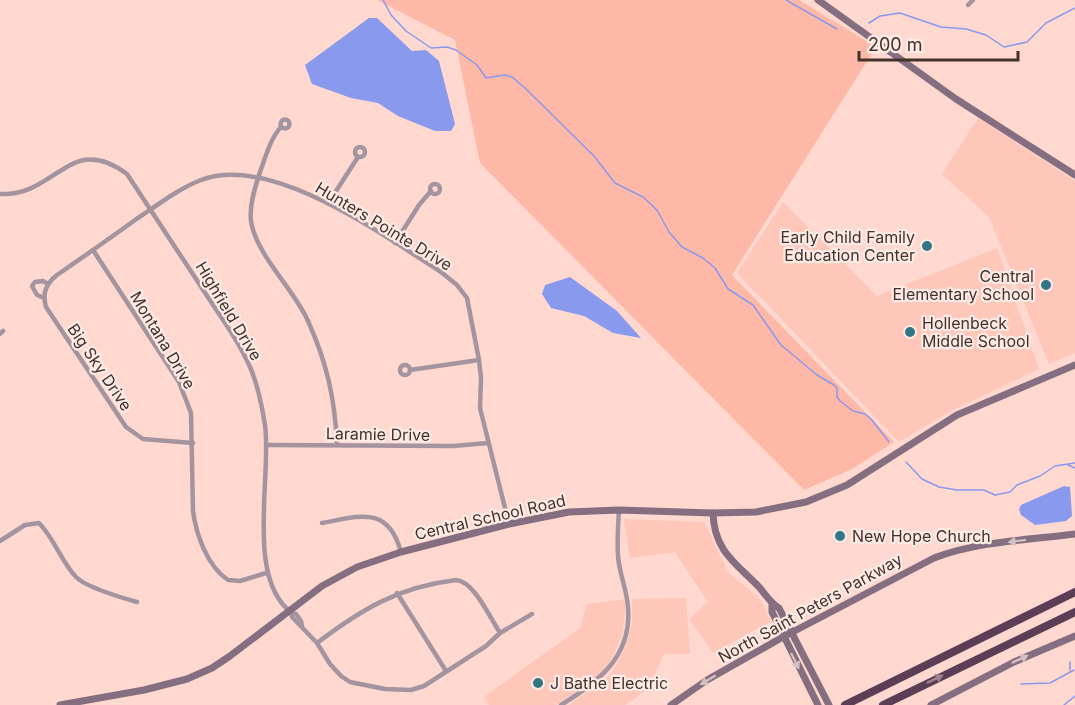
<svg xmlns="http://www.w3.org/2000/svg" width="1075" height="705" font-family="Inter,sans-serif">
	<rect width="100%" height="100%" fill="#ffd8cf"/>
	<g fill="#fec7b9">
		<path d="M 978,118 L 1075,181 L 1075,353 L 1049,364 L 989,217 L 942,174 Z"/>
		<path d="M 783,202 L 877,296 L 997,248 L 1039,369 L 953,410 L 899,442 L 737,273 Z"/>
		<path d="M 624,519 L 704,522 L 728,572 L 760,599 L 771,621 L 713,653 L 689,619 L 708,602 L 675,552 L 630,558 Z"/>
		<path d="M 686,598 L 690,654 L 664,654 L 648,689 L 625,705 L 569,705 L 610,675 L 625,649 L 632,623 L 632,599 Z"/>
		<path d="M 626,599 L 623,632 L 613,657 L 602,673 L 556,705 L 489,705 L 484,697 L 580,628 L 587,604 Z"/>
	</g>
	<path fill="#feb8a7" d="M 377,0 L 799,0 L 876,47 L 732,275 L 894,442 L 852,469 L 804,490 L 480,163 L 455,40 Z"/>
	<g fill="#89e">
		<path d="M 369,18 L 377,18 L 412,51 L 426,50 L 439,61 L 455,124 L 451,131 L 435,131 L 398,116 L 378,103 L 351,98 L 312,84 L 305,65 Z"/>
		<path d="M 570,277 L 617,311 L 641,338 L 613,333 L 584,316 L 551,308 L 542,294 L 545,285 Z"/>
		<path d="M 1064,486 L 1070,487 L 1072,516 L 1066,521 L 1035,525 L 1021,515 L 1019,509 L 1021,505 Z"/>
	</g>
	<g fill="none" stroke-linecap="round" stroke-linejoin="round">
		<g stroke="#89e" stroke-width="1.5">
			<path d="M 383,0 L 391,15 L 406,31 L 431,48 L 447,47 L 456,50 L 477,65 L 486,78 L 505,75 L 512,77 L 525,88 L 594,156 L 615,183 L 643,197 L 657,210 L 669,232 L 682,247 L 703,258 L 715,268 L 728,289 L 753,305 L 781,345 L 817,375 L 834,385 L 837,388 L 837,397 L 840,401 L 853,411 L 865,414 L 871,419 L 889,442"/>
			<path d="M 786,0 L 837,29"/>
			<path d="M 869,23 L 880,16 L 900,13 L 941,27 L 966,29 L 986,35 L 1004,47 L 1027,42 L 1046,23 L 1075,8"/>
			<path d="M 906,462 L 922,479 L 939,487 L 957,490 L 984,490 L 995,495 L 1010,492 L 1017,485 L 1040,476 L 1055,466 L 1075,463"/>
			<path d="M 1068,465 L 1075,468"/>
			<path d="M 1070,670 L 1070,662"/>
			<path d="M 1021,684 L 1050,683 L 1074,670"/>
			<path d="M 1064,705 L 1075,696"/>
		</g>
		<g stroke="#a494a0" stroke-width="4.5">
			<path d="M 968,5 L 973,0"/>
			<circle cx="285" cy="124" r="4.5"/>
			<path d="M 281,127 C 270,139 266,156 260,172 C 255,187 249,206 251,221 C 256,255 294,289 308,321 C 327,363 335,399 337,445"/>
			<circle cx="360" cy="152" r="5"/>
			<circle cx="435" cy="189" r="5"/>
			<path d="M 0,194 C 56,197 70,131 127,174 C 151,210 174,246 198,282 C 215,309 237,337 250,367 C 258,385 262,406 265,425 C 272,476 245,579 292,613 L 292,617 L 317,643 C 362,609 398,587 456,580 C 474,581 490,618 500,633 L 486,646 L 424,686 L 411,690 L 385,689 L 350,682 L 341,676 L 330,664 L 317,643"/>
			<path d="M 329,202 L 358,157"/>
			<path d="M 395,243 L 419,205 L 431,191"/>
			<path d="M 93,250 L 179,382 L 191,413 L 193,511 C 196,534 207,566 228,580 L 240,581 L 266,573"/>
			<path d="M 44,298 L 37,295 L 32,286 L 35,282 L 43,281 L 48,284"/>
			<path d="M 0,334 L 3,331"/>
			<circle cx="405" cy="370" r="5"/>
			<path d="M 410,370 L 479,360"/>
			<path d="M 193,443 L 143,439 L 126,427 L 46,307 C 42,293 46,284 57,275 C 83,257 109,239 135,220 C 156,206 178,189 201,180 C 271,153 384,236 441,272 L 457,285 L 467,298 L 479,360 L 481,378 L 480,408 L 509,524"/>
			<path d="M 267,445 L 453,446 L 488,443"/>
			<path d="M 322,523 C 360,516 388,505 401,552"/>
			<path d="M 0,541 L 25,525 L 39,523 C 54,538 61,561 76,577 C 86,587 122,598 137,602"/>
			<path d="M 397,593 L 446,671"/>
			<path d="M 292,613 L 296,614 L 301,621 L 302,626"/>
			<path d="M 500,633 L 532,614"/>
			<path d="M 561,705 C 599,681 632,657 628,607 C 627,590 619,573 618,556 C 617,541 618,525 619,510"/>
		</g>
		<g stroke="#856e80" stroke-width="7">
			<path d="M 818,0 L 956,99 L 1075,175"/>
			<path d="M 713,513 C 714,551 736,563 759,587 C 766,595 770,603 779,608 L 829,705"/>
			<path d="M 772,604 L 772,612 L 818,705"/>
			<path d="M 60,705 L 144,690 L 187,679 L 212,668 L 230,656 L 322,586 L 357,567 L 401,552 L 509,524 L 569,512 L 619,510 L 713,513 L 756,512 L 806,502 L 847,485 L 957,415 L 1075,365"/>
			<path d="M 671,705 L 707,680 L 783,637 L 934,558 C 979,541 1028,540 1075,534"/>
			<path d="M 931,705 L 1014,662 L 1075,636"/>
		</g>
		<g stroke="#5b3d55" stroke-width="8">
			<path d="M 845,705 L 1075,592"/>
			<path d="M 883,705 L 1075,612"/>
		</g>
	</g>
	<defs><path id="oneway-solid" d="M-6-.8H1V-3.2L6.5 0L1 3.2V.8H-6Z" transform="scale(1.5)"/></defs>
	<g fill="#d4bfc2">
		<use href="#oneway-solid" transform="translate(1017 541) rotate(173)"/>
		<use href="#oneway-solid" transform="translate(1020 659) rotate(-25)"/>
		<use href="#oneway-solid" transform="translate(795 661) rotate(64)"/>
		<use href="#oneway-solid" transform="translate(708 680) rotate(149)"/>
	</g>
	<use fill="#9c838f" href="#oneway-solid" transform="translate(935 679) rotate(-26)"/>
	<g fill="#327685" stroke="#feebe6" stroke-width="2">
		<circle cx="927" cy="246" r="6"/>
		<circle cx="1046" cy="285" r="6"/>
		<circle cx="910" cy="332" r="6"/>
		<circle cx="840" cy="536" r="6"/>
		<circle cx="538" cy="683" r="6"/>
	</g>
	<g text-anchor="middle" stroke-width="4.5" stroke-linejoin="round" paint-order="stroke">
		<g font-size="16" fill="#43312c" stroke="#feebe6">
			<text transform="translate(384 226) rotate(31)" y="6">Hunters Pointe Drive</text>
			<text transform="translate(229 311) rotate(59)" y="6">Highfield Drive</text>
			<text transform="translate(163 340) rotate(59)" y="6">Montana Drive</text>
			<text transform="translate(100 367) rotate(56)" y="6">Big Sky Drive</text>
			<text transform="translate(378 434) rotate(1)" y="6">Laramie Drive</text>
			<text transform="translate(490 517) rotate(-13)" y="6">Central School Road</text>
			<text transform="translate(810 608) rotate(-29)" y="6">North Saint Peters Parkway</text>
		</g>
		<g font-size="16" fill="#43312c" stroke="#feebe6" text-anchor="start">
			<text x="915" y="243" text-anchor="end">Early Child Family<tspan x="915" dy="18">Education Center</tspan></text>
			<text x="1034" y="282" text-anchor="end">Central<tspan x="1034" dy="18">Elementary School</tspan></text>
			<text x="922" y="329">Hollenbeck<tspan x="922" dy="18">Middle School</tspan></text>
			<text x="852" y="542">New Hope Church</text>
			<text x="550" y="689">J Bathe Electric</text>
		</g>
	</g>
	<path d="M859 51v9h159v-9" fill="none" stroke="#43312c" stroke-width="3"/>
	<text x="868" y="51" font-size="18" fill="#43312c" stroke="#feebe6" stroke-width="4.5" paint-order="stroke">200 m</text>
</svg>
